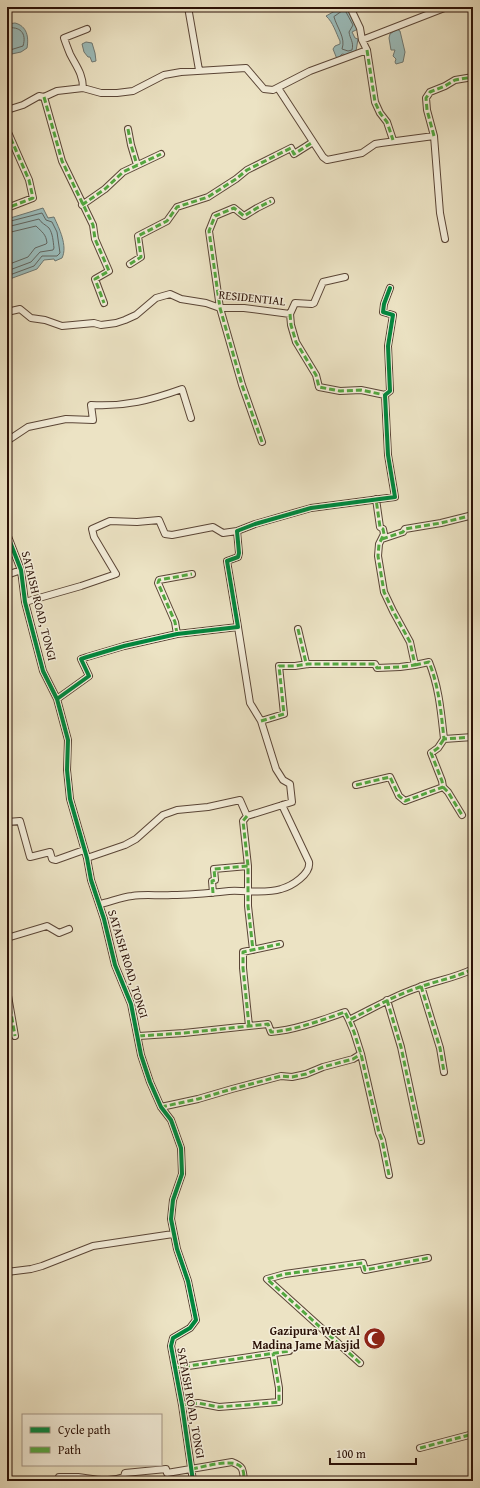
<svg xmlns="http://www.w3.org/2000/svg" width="480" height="1488" font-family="'Gentium Book Plus',serif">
	<rect width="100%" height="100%" fill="#ece3c4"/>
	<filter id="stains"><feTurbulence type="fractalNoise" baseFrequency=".005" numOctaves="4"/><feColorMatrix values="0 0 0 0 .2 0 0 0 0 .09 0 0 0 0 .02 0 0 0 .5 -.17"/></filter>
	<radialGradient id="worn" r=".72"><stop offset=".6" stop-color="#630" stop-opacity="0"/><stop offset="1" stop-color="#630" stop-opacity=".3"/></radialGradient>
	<path fill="#9bbdbc" stroke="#6e7873" d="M342 7H348L358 29 352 32 355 38 358 39 356 51 348 55 342 54 337 59 333 49 335 46 340 44V41C336 33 333 22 326 16Z
		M15 23C27 26 29 37 27 48L21 52 7 55V24Z
		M397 29 400 31 405 52 403 62 396 64 395 62 396 59 393 56 395 50H391L389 38 390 34Z
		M86 42 92 43 95 53 96 61 92 62 90 57H88L84 52 82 44Z
		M43 208 48 218 54 217C59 228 68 246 62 258L55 261 54 259 44 260 37 269 7 280V219Z"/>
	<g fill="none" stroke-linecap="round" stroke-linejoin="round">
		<path stroke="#626661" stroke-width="1" d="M344 10 346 12 353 25 349 32C350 39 354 42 352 50L348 51 342 49C346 38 337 28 334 17Z
			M7 28C20 26 27 33 23 46L7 51
			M7 222 42 213 46 220 52 222 57 232 60 253 57 256H42L34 266 7 276
			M7 227 39 219C41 223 46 225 49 228 53 234 53 241 54 248L53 250 40 252 31 262 7 271
			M7 233 36 226C42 232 46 234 47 243L46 244 35 248 28 257 7 265"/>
		<defs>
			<path id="minor" d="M188 7 199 70
				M350 7 360 28 362 40 367 50 375 102 380 113 387 122 393 140
				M362 40 447 7
				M83 88C83 74 76 66 70 54 68 49 66 44 64 38L87 29
				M278 88 323 157 327 160 362 153 375 144 381 143 434 136 440 213 445 239
				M44 97 62 161 93 225 95 239 109 271 95 279 104 303
				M7 110 23 105 39 96 44 97 57 91 83 88 101 93H117L133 91 164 75 181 72 246 68 264 89 273 90 310 71 367 50
				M128 129 131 145 137 165
				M7 130 29 180 33 198 7 208
				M434 136 427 110 426 98 430 92 445 86 455 80 473 77
				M82 205 105 189 123 172 161 154
				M130 264 141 257 138 236 167 221 177 207 208 197 236 179 247 170 291 148 294 154 313 142
				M7 312 20 309 31 318 45 320 62 326 94 323 101 325 116 323 125 320 136 315 156 298 170 294 181 299 206 303 220 308H244L290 314 295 303 312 304 314 303 323 282 345 277
				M290 314 291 325 296 342 316 375 319 387 340 391 361 390 385 395
				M7 441 28 427 66 419 93 420 91 405C125 407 151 400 182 389L191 418
				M262 442 242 385 220 308 209 231 215 216 234 208 244 216 257 208 271 201
				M7 534 21 570 25 602 43 671 57 699 68 740 67 770 70 799 87 858 91 880 104 919 115 965 131 1004 141 1055 150 1082 161 1107 171 1120 181 1148 182 1174 173 1200 171 1219 177 1249 188 1281 196 1320 190 1328 173 1338 171 1346 182 1405 193 1481
				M382 539 403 532 405 529 441 523 473 515
				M7 575 21 570
				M25 602 81 586 116 574 94 537 92 529 110 521 137 522 159 520 165 534 172 535 213 527 223 533 237 531
				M298 629 306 663 308 664
				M177 634 175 622 158 583 159 580 192 574
				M415 665 429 662C439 687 441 712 444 739L473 737
				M57 699 89 676 81 659 87 657 124 646 177 634 238 627 227 561 238 557 239 553 237 531 255 524 311 508 395 497 388 455 385 395 390 391 388 346 393 315 383 312 384 304 390 288
				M261 721 284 714 279 666H295L308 664H375L377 668 400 667 415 665 410 642 393 611 384 592 378 556 379 544 384 534 383 529 380 527 376 499
				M356 785 390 777 399 796 405 801 443 787 442 781 431 753 438 748 444 739
				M443 787 448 792 462 815
				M247 816 243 821 248 866V906L253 950
				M7 822 20 821 30 857 50 852 52 859 56 860 84 850
				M87 858 125 845 136 839 163 815 177 810 208 807 240 800 247 816 292 802 290 784 283 780 276 769 261 721 250 703 238 627
				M213 893 212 881 215 880 214 869 248 866
				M100 904C110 902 121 897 132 896 145 894 159 896 172 895 191 895 210 893 229 891 245 890 265 894 281 889 292 886 311 874 309 862L282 805
				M7 938 47 926 59 933 69 929
				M421 986 440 1048 444 1072
				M7 990 15 1036
				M387 1000 401 1047 421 1141
				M249 1026 243 968V952L280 944
				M139 1036 184 1033 268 1024 271 1032C296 1030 322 1020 345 1012L349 1020
				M161 1107 198 1099 232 1089 281 1076 292 1077 306 1074 323 1067 353 1059 361 1054
				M389 1175 382 1140 379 1133 361 1054 354 1032 349 1020C372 1009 393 996 417 988 435 981 455 978 473 969
				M7 1272 31 1269 42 1266 93 1246 173 1234
				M360 1363 267 1279 285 1274 363 1263 365 1270 428 1258
				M175 1368 289 1351
				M182 1405 198 1403 219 1407 279 1402V1388L273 1353
				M420 1448 473 1434
				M59 1477C65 1477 72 1477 78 1477 94 1479 108 1483 124 1477L125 1473 166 1469 167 1473 232 1462C243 1466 243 1469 244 1481"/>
		</defs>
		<use href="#minor" stroke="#5a4536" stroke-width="8"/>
		<use href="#minor" stroke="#f3edd9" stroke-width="6"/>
		<path stroke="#53a840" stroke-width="3" stroke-dasharray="6 3" stroke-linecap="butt" d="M367 50 375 102 380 113 387 122 393 140
			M44 97 62 161 93 225 95 239 109 271 95 279 104 303
			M128 129 131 145 137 165
			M7 130 29 180 33 198 7 208
			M434 136 427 110 426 98 430 92 445 86 455 80 473 77
			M82 205 105 189 123 172 161 154
			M130 264 141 257 138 236 167 221 177 207 208 197 236 179 247 170 291 148 294 154 313 142
			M290 314 291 325 296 342 316 375 319 387 340 391 361 390 385 395
			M262 442 242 385 220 308 209 231 215 216 234 208 244 216 257 208 271 201
			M382 539 403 532 405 529 441 523 473 515
			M298 629 306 663 308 664
			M177 634 175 622 158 583 159 580 192 574
			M415 665 429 662C439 687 441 712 444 739L473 737
			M261 721 284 714 279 666H295L308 664H375L377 668 400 667 415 665 410 642 393 611 384 592 378 556 379 544 384 534 383 529 380 527 376 499
			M356 785 390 777 399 796 405 801 443 787 442 781 431 753 438 748 444 739
			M443 787 448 792 462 815
			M247 816 243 821 248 866V906L253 950
			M213 893 212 881 215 880 214 869 248 866
			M421 986 440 1048 444 1072
			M7 990 15 1036
			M387 1000 401 1047 421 1141
			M249 1026 243 968V952L280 944
			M139 1036 184 1033 268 1024 271 1032C296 1030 322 1020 345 1012L349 1020
			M161 1107 198 1099 232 1089 281 1076 292 1077 306 1074 323 1067 353 1059 361 1054
			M389 1175 382 1140 379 1133 361 1054 354 1032 349 1020C372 1009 393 996 417 988 435 981 455 978 473 969
			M360 1363 267 1279 285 1274 363 1263 365 1270 428 1258
			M175 1368 289 1351
			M182 1405 198 1403 219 1407 279 1402V1388L273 1353
			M420 1448 473 1434
			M192 1469C203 1467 235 1457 242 1468 244 1471 244 1477 244 1481"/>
		<defs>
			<path id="cycleway" d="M7 534 21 570 25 602 43 671 57 699 68 740 67 770 70 799 87 858 91 880 104 919 115 965 131 1004 141 1055 150 1082 161 1107 171 1120 181 1148 182 1174 173 1200 171 1219 177 1249 188 1281 196 1320 190 1328 173 1338 171 1346 182 1405 193 1481
				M57 699 89 676 81 659 87 657 124 646 177 634 238 627 227 561 238 557 239 553 237 531 255 524 311 508 395 497 388 455 385 395 390 391 388 346 393 315 383 312 384 304 390 288"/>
		</defs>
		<use href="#cycleway" stroke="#f3edd9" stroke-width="6"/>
		<use href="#cycleway" stroke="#00873e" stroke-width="4"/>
	</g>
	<defs>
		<symbol id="mosque-disc" viewBox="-11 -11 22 22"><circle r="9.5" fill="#8f2418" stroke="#f3edd9"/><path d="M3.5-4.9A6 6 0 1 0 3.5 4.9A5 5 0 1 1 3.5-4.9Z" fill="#fff"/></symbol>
	</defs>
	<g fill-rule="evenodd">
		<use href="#mosque-disc" x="362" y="1326" width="25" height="25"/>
	</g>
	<g text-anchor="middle" stroke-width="3" stroke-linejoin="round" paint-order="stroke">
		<g font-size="12" fill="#2a1006" stroke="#f3edd9">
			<text transform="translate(252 298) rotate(6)" y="4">RESIDENTIAL</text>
			<text transform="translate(39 606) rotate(76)" y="4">SATAISH ROAD, TONGI</text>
			<text transform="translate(128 964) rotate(73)" y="4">SATAISH ROAD, TONGI</text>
			<text transform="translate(191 1403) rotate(80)" y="4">SATAISH ROAD, TONGI</text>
		</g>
		<g font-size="12" font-weight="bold" fill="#2a1006" stroke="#f3edd9" text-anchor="end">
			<text x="360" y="1335">Gazipura West Al<tspan x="360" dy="14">Madina Jame Masjid</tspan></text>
		</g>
	</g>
	<rect width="480" height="1488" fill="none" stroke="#ece3c4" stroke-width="24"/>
	<rect x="8" y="8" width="464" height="1472" fill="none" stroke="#2a1006" stroke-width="2"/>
	<rect x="12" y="12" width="456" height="1464" fill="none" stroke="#2a1006"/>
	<rect x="22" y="1414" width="140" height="52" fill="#f3edd9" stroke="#a39585"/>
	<rect x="30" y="1427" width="20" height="6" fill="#00873e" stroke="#a39585"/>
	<text x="58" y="1434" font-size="12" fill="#2a1006">Cycle path</text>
	<rect x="30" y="1447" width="20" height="6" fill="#53a840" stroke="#a39585"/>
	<text x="58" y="1454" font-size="12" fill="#2a1006">Path</text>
	<path d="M330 1458v6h86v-6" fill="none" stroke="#2a1006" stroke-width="2"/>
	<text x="336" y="1458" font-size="12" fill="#2a1006" stroke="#f3edd9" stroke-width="3" paint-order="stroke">100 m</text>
	<rect width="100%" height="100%" filter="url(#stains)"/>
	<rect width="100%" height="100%" fill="url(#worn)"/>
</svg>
